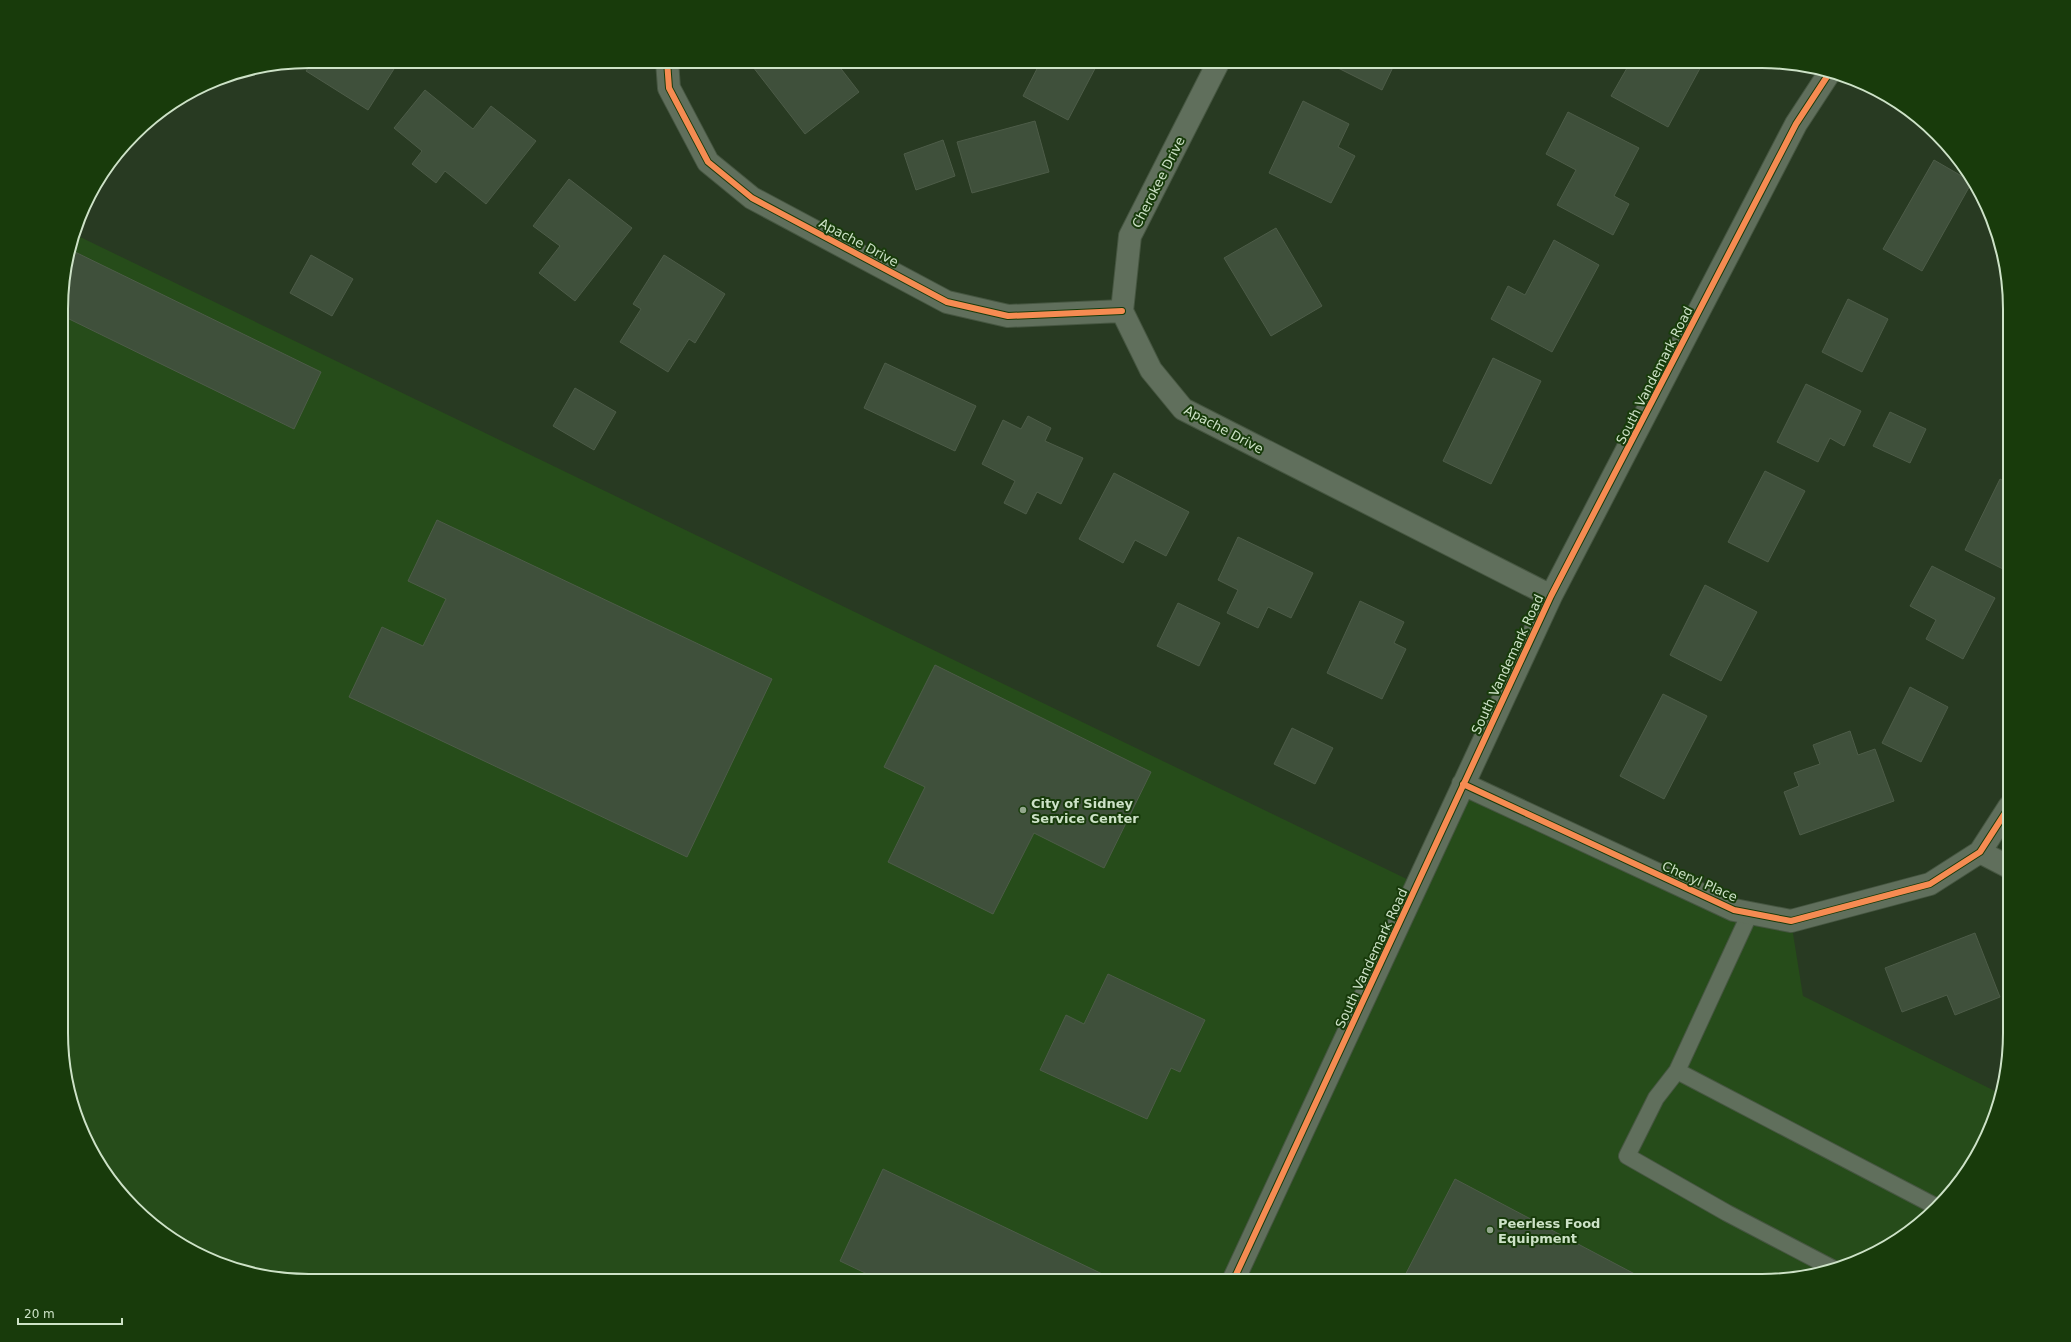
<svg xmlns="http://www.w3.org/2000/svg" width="2071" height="1342" font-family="'DejaVu Sans',sans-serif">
	<rect width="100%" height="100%" fill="#283a22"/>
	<path fill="#264c1a" d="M76 235 1417 884 1463 784 1734 910 1791 921 1803 996 2001 1094 1997 1112 1968 1171 1926 1219 1886 1248 1826 1272 1778 1280 309 1281 230 1268 171 1239 134 1208 94 1157 63 1065V277Z"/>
	<path fill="#3f503b" stroke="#4d5c48" d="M313 61H399L368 110 306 71Z
		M761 61H835L859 92 805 134 753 67Z
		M1041 61H1099L1068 120 1023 96Z
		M1329 61H1396L1382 90 1328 63Z
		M1631 61H1704L1668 127 1611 96Z
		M425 90 473 129 491 106 536 141 486 204 445 171 436 183 412 164 422 151 394 128Z
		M1303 101 1349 124 1338 147 1355 156 1331 203 1269 173Z
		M1568 112 1639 148 1614 196 1629 204 1613 235 1557 205 1576 170 1546 154Z
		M1035 121 1049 172 972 193 957 142Z
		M943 140 955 176 916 190 904 154Z
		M1934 160 1972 182 1922 271 1883 249Z
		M569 179 632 228 575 301 539 273 560 246 533 226Z
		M1276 228 1322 306 1271 336 1224 258Z
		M1554 240 1599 265 1552 352 1491 319 1508 286 1525 295Z
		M71 250 321 372 294 429 63 316V277Z
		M311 255 353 279 332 316 290 293Z
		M664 255 725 294 695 343 689 339 668 372 620 342 641 309 633 304Z
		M1848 299 1888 319 1862 372 1822 352Z
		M1493 358 1541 381 1491 484 1443 461Z
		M885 363 976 406 955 451 864 408Z
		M1806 384 1861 411 1844 446 1830 438 1818 462 1777 442Z
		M575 388 616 412 594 450 553 426Z
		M1890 412 1926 429 1910 463 1873 446Z
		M1028 416 1051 428 1045 441 1083 458 1061 504 1037 492 1026 514 1004 503 1015 481 982 464 1003 420 1021 429Z
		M1765 471 1805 491 1768 562 1728 542Z
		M1114 473 1189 512 1166 556 1135 540 1123 563 1079 539Z
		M2000 479 2009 484V572L1965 550Z
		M437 520 772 679 687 857 349 697 382 627 423 646 446 599 408 581Z
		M1238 537 1313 573 1291 618 1268 607 1258 628 1227 613 1238 590 1218 580Z
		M1932 566 1995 598 1963 659 1926 639 1936 620 1910 606Z
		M1705 585 1757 612 1721 681 1670 655Z
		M1360 601 1404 622 1394 643 1406 649 1382 699 1327 673Z
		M1178 603 1220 623 1199 666 1157 646Z
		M935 665 1151 772 1104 868 1034 833 993 914 888 862 925 787 884 767Z
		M1910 687 1948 707 1921 762 1882 743Z
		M1663 694 1707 716 1664 799 1620 776Z
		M1292 728 1333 748 1315 784 1274 764Z
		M1850 731 1858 755 1875 749 1894 801 1800 835 1784 792 1799 786 1794 773 1820 764 1813 745Z
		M1975 933 2000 997 1955 1015 1947 995 1902 1012 1885 968Z
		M1108 974 1205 1020 1180 1072 1171 1068 1147 1119 1040 1070 1066 1015 1084 1024Z
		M883 1169 1117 1281H882L840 1261Z
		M1455 1179 1648 1281H1402Z"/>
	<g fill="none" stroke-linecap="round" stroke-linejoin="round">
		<defs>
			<path id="service" d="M1750 913 1677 1071 1656 1098 1627 1156 1727 1213 1834 1269
				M1677 1071 1937 1207"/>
			<path id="minor" d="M667 61 669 88 708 162 752 198 947 302 1008 316 1122 311
				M1122 311 1151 370 1183 409 1551 596
				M1122 311 1130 236 1219 61
				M1463 784 1734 910 1791 921 1930 884 1980 852 2009 807
				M1980 852 2009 867
				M1233 1281 1551 596 1796 124 1830 72"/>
		</defs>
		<use href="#service" stroke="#465641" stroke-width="18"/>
		<use href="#minor" stroke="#465641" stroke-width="24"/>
		<use href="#service" stroke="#606f5c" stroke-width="16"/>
		<use href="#minor" stroke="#606f5c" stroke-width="22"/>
		<defs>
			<path id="cycleway" d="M667 61 669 88 708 162 752 198 947 302 1008 316 1122 311
				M1463 784 1734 910 1791 921 1930 884 1980 852 2009 807
				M1233 1281 1551 596 1796 124 1830 72"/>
		</defs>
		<use href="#cycleway" stroke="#183b0b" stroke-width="8"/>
		<use href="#cycleway" stroke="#f68b52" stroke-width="6"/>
	</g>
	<g fill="#93a78d" stroke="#183b0b" stroke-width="1.5">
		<circle cx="1023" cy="810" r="4"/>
		<circle cx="1490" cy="1230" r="4"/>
	</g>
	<g text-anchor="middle" stroke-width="4" stroke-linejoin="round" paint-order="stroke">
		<g font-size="13" fill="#cde2c7" stroke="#183b0b">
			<text transform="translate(1158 182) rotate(-63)" y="5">Cherokee Drive</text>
			<text transform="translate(859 242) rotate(28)" y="5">Apache Drive</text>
			<text transform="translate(1654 375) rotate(-63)" y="5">South Vandemark Road</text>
			<text transform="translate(1224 429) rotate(28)" y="5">Apache Drive</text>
			<text transform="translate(1507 664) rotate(-65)" y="5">South Vandemark Road</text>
			<text transform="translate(1700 881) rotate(24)" y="5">Cheryl Place</text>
			<text transform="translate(1371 958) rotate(-65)" y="5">South Vandemark Road</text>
		</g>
		<g font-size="13" font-weight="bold" fill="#cde2c7" stroke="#183b0b" text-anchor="start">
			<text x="1031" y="808">City of Sidney<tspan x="1031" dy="15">Service Center</tspan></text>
			<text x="1498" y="1228">Peerless Food<tspan x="1498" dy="15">Equipment</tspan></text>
		</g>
	</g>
	<path d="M0 0H2071V1342H0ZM309 68H1762A241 241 0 0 1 2003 309V1033A241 241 0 0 1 1762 1274H309A241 241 0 0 1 68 1033V309A241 241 0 0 1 309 68Z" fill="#183b0b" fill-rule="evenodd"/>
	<path fill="none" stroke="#cde2c7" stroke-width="2" d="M309 68H1762A241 241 0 0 1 2003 309V1033A241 241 0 0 1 1762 1274H309A241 241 0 0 1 68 1033V309A241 241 0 0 1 309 68Z"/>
	<path d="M18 1318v6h104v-6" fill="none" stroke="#cde2c7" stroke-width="2"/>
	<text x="24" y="1318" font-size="12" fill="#cde2c7" stroke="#183b0b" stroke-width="3" paint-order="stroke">20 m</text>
</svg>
